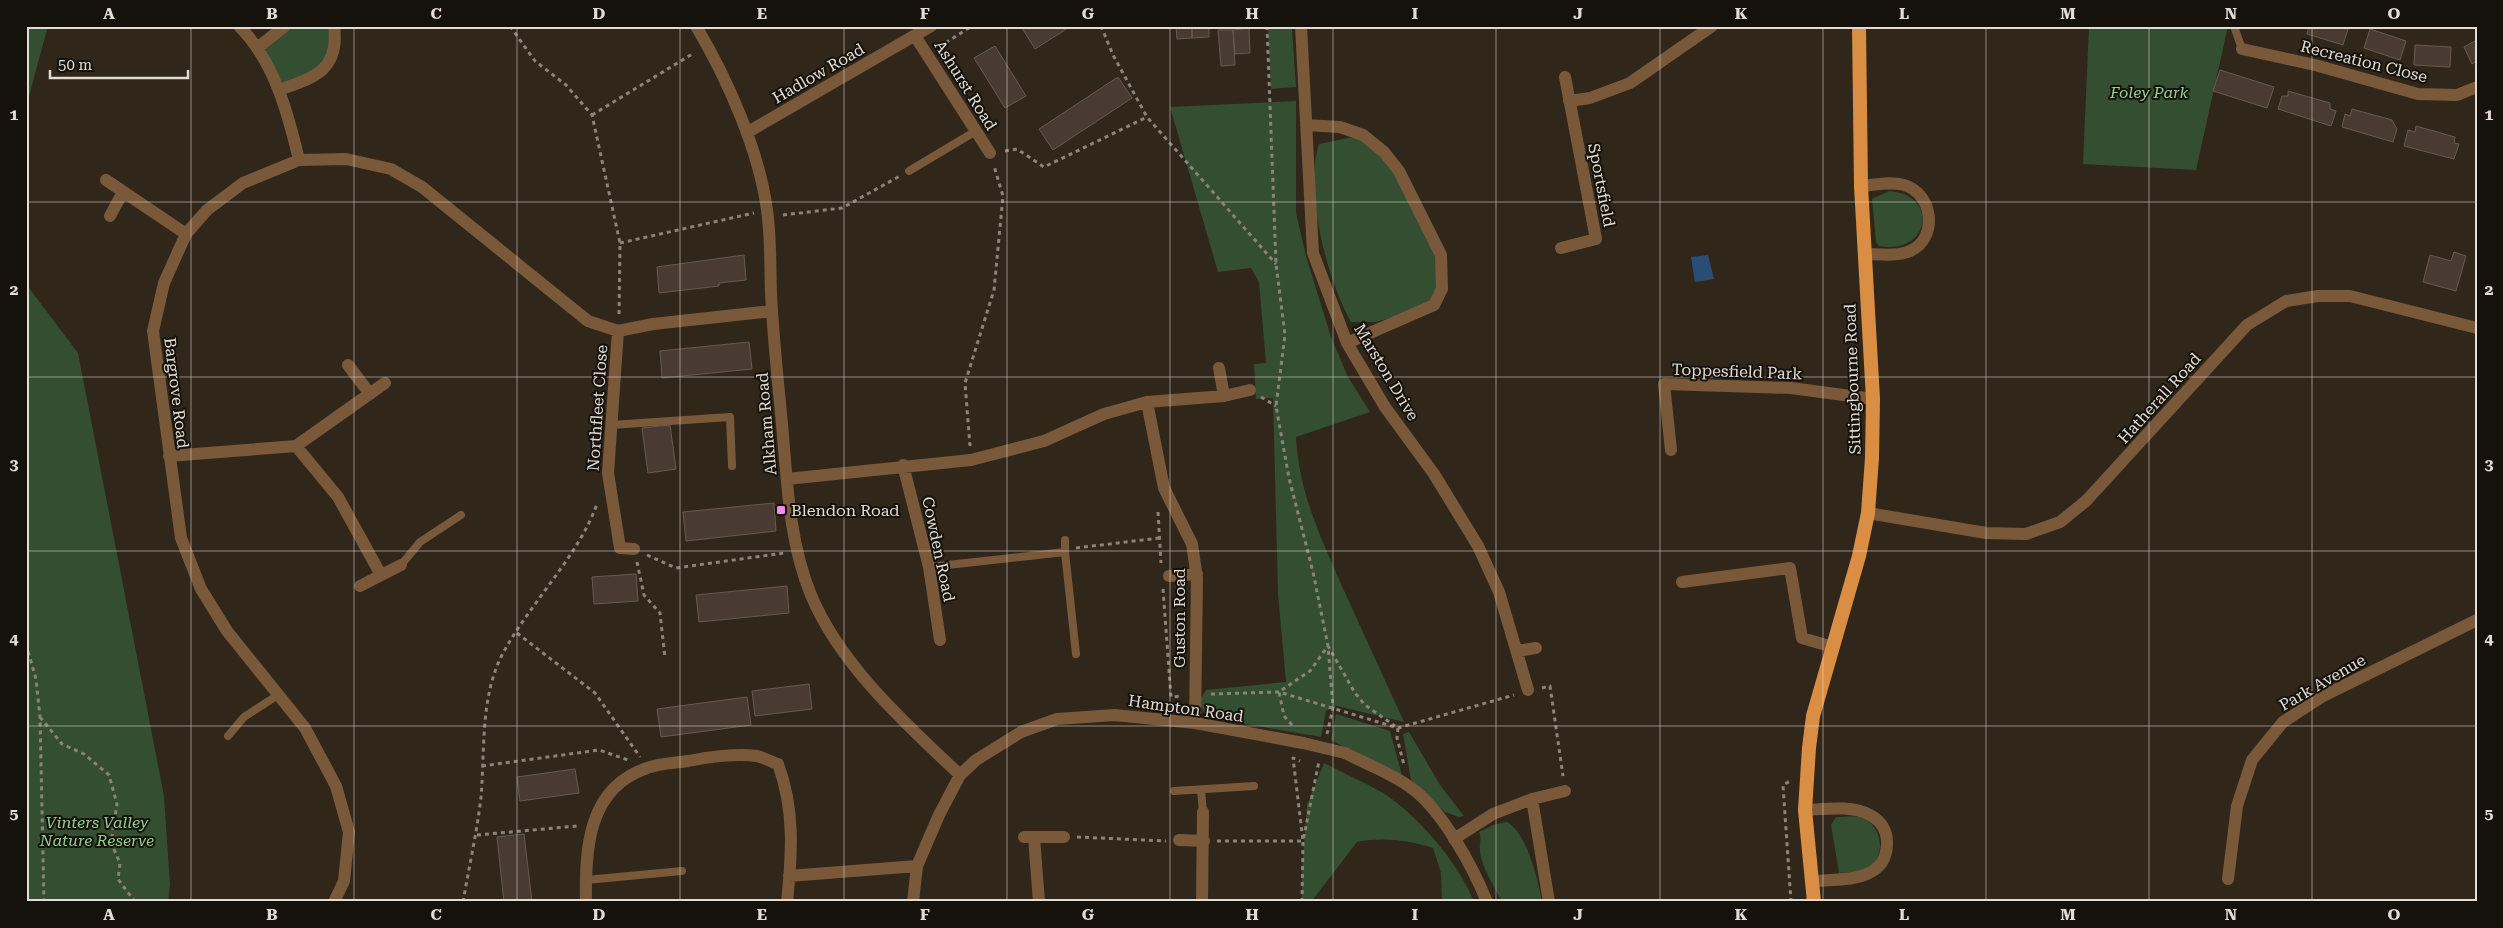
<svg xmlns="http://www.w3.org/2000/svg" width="2503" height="928" font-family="'Roboto Serif',serif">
	<rect width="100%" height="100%" fill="#30271a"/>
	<path fill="#334e31" d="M26 26H48L26 107Z
		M285 26H334L330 63 279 90 257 48Z
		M1268 26H1290L1292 29 1296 87 1271 89Z
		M2089 26H2228L2196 170 2083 164Z
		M1296 101V213L1306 256 1331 337 1348 377 1370 412 1296 437C1299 492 1319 533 1341 584 1362 630 1383 676 1404 722L1337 706 1326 711 1321 737 1217 719 1204 713 1199 701 1206 690 1286 682 1278 594 1273 398 1256 399 1254 364 1266 363 1259 282 1251 268 1218 272 1170 107Z
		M1363 135 1384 152 1441 255 1434 305 1376 322H1351C1327 280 1304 190 1319 144Z
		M1889 191C1941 195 1929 256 1879 246L1876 242 1872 199Z
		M26 284 78 353 164 796 170 885 168 902H26Z
		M1336 714 1390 731 1403 779 1331 740Z
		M1409 732 1440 785 1464 816 1459 817 1445 812 1411 780 1403 734Z
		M1324 763C1343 773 1364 782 1383 793 1417 814 1460 865 1474 902H1442L1441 873 1433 848C1407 840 1384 837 1357 842L1311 902H1302V870L1307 805Z
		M1836 817C1843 817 1852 816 1859 817 1878 821 1886 847 1875 861 1866 872 1851 872 1839 873L1831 825Z
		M1507 822C1527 833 1538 880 1542 902H1502C1494 886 1482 869 1480 851 1479 843 1482 839 1479 832L1493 825Z"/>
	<path fill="#294e75" d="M1708 255 1714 279 1695 282 1691 257Z"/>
	<path fill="#493b32" stroke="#695a4f" d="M1025 26H1071L1035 49 1022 28Z
		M1176 26H1192V38L1177 39Z
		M1192 26H1209V37L1192 38Z
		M2309 26H2349L2343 45 2307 34Z
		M1249 28 1250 53 1235 54 1233 30Z
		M2370 29 2406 41 2400 60 2364 48Z
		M1218 30H1233L1235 65 1221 66Z
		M2477 40V61L2472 64 2464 47Z
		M2415 45 2451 47 2450 67 2414 65Z
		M995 46 1026 96 1005 108 974 58Z
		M2220 70 2274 87 2267 108 2213 91Z
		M1118 77 1132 98 1053 150 1039 129Z
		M2288 91 2330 103V109L2336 111 2331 126 2278 109 2282 96H2288Z
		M2352 109 2392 120 2397 129 2393 142 2342 127 2345 114 2350 116Z
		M2416 126 2455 137 2454 143 2459 144 2454 159 2404 146 2408 130 2415 132Z
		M2454 252 2466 256 2456 291 2423 282 2430 255 2451 261Z
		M744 255 746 280 719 283V286L659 293 657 267Z
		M749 342 752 369 662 378 660 351Z
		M670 425 676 469 648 473 642 428Z
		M774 503 776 531 686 541 683 512Z
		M636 574 638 601 594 604 592 577Z
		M787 586 789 613 699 622 696 595Z
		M809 684 812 709 755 716 752 691Z
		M747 697 751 725 661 737 657 709Z
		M575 769 579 793 520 801 517 777Z
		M524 834 532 902H504L497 837Z"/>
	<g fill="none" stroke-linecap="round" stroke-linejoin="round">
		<path stroke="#8b8379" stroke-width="3" stroke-dasharray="4 4" stroke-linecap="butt" d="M510 26 535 61 566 85 592 115 620 243 619 317
			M1101 26 1113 55 1147 117 1276 264
			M1267 26 1276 264 1285 335 1276 406 1289 478 1313 572 1328 646 1333 708 1327 734
			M939 47 972 26
			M592 115 694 53
			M1005 151 1017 149 1044 167 1147 117
			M783 215 842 208 900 176
			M620 243 754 213
			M1261 397 1276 406
			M970 446 965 383 994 290 1003 196 994 166
			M1158 512 1161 563
			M1076 548 1159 538
			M647 555 676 568 784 553
			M637 562 644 595 660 613 665 658
			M1163 589 1171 697 1182 696
			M517 633 595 693 640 757
			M26 644 36 679 40 717 44 902
			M1542 688 1550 686 1563 776
			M1211 694 1279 692 1398 728 1514 695
			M40 717 62 744 84 754 109 775 117 804 111 843 120 863 118 879 135 902
			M1292 725 1284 716 1279 692 1310 671 1328 646 1355 693 1365 705 1395 726
			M1398 728 1397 738 1404 765
			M482 766 599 750 628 760
			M477 835 577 826
			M1077 837 1166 841
			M1217 841H1303L1293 758 1300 761
			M463 902C469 867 477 832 481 797 485 751 480 698 502 655 529 604 578 557 597 504
			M1302 902 1303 841 1319 761
			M1791 902 1783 785 1792 780"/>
		<path stroke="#7a583a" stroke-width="8" d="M2234 26 2242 49
			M909 171 976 131
			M611 425 730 417 732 466
			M1065 540V552
			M401 565 420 542 461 515
			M929 567 1065 552 1076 654
			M228 736 244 717 278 695
			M1201 790 1203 812
			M1174 791 1254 786
			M586 880 682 871"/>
		<path stroke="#7a583a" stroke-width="12" d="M239 26C274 61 288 113 299 160
			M696 26C727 78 759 150 767 210 771 237 770 266 771 293 773 337 778 381 782 424 787 481 789 542 811 595 840 665 906 724 960 775
			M1301 26 1313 253 1347 343 1385 407 1434 474 1478 546 1499 592 1528 690
			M915 36 990 153
			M257 48 285 26
			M2242 49 2315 65 2418 94 2457 95 2477 87
			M279 90C314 78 340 70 334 26
			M1569 101 1590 98 1630 83 1712 26
			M1306 125 1340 127 1363 135 1384 152 1399 171 1441 255 1442 289 1434 305 1347 343
			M748 132 931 26
			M106 180 186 234
			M1861 186C1875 185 1890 181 1904 185 1933 193 1939 238 1910 251 1897 257 1878 254 1864 254
			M110 216 123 192
			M1561 248 1596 239 1565 77
			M348 365 370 394
			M1219 368 1224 396
			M1147 402 1164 488 1192 544 1197 578 1195 723
			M296 446 338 497 381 575
			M1671 450 1664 384 1791 388 1873 399
			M169 456 296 446 385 383
			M903 465 929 567 940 640
			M787 479 971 460 1044 441 1104 414 1147 402 1224 396 1250 390
			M1868 513 1986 533 2026 534 2060 522 2086 501 2247 325 2286 301 2318 296H2350L2477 328
			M634 549 620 548 608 473 618 331 653 324 772 311
			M1169 576 1197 574
			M1682 582 1790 568 1802 638 1833 647
			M360 586 401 565
			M1517 651 1536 648
			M1345 753C1366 764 1391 773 1410 787 1441 808 1473 867 1487 902
			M1532 799 1549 902
			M1805 810C1825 809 1852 805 1870 815 1881 821 1887 831 1887 843 1887 883 1841 879 1812 881
			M1024 837H1064
			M1034 837 1039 902
			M1454 839 1493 814 1532 799 1565 791
			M1179 840 1204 841
			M789 876 917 866
			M2228 879 2237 806 2252 760 2283 722 2323 696 2477 620
			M334 902 344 881 349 832 336 786 305 728 227 631 201 589 181 538 153 331 164 283 186 234 207 210 243 183 299 160 346 159 391 169 422 187 588 321 618 331
			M586 902C585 848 588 788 647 768 660 763 675 763 688 761 707 757 738 753 757 756 763 757 771 762 778 764 795 810 792 854 787 902
			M913 902 917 866 939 815 960 775 976 760 1021 732 1057 719 1114 715 1195 723 1303 743
			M1202 902 1203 812"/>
		<path stroke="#da8e44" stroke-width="14" d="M1814 902 1805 810 1809 748 1813 716 1859 556 1868 513 1872 458 1873 399 1861 186 1859 26"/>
		<path stroke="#7a583a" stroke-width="12" d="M1303 743 1345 753"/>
	</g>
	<path fill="none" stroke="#e2dcd4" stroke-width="1" stroke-opacity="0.55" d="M191 26V902M354 26V902M517 26V902M680 26V902M844 26V902M1007 26V902M1170 26V902M1333 26V902M1496 26V902M1660 26V902M1823 26V902M1986 26V902M2149 26V902M2312 26V902M26 202H2477M26 377H2477M26 551H2477M26 726H2477"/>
	<rect fill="#f18af4" stroke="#15110b" stroke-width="2" x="776" y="505" width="10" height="10" rx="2.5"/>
	<g text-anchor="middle" stroke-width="4" stroke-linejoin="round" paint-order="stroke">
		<g font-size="16" fill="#e2dcd4" stroke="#15110b">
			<text transform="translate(2364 61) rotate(14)" y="6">Recreation Close</text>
			<text transform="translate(818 73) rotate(-30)" y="6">Hadlow Road</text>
			<text transform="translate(966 85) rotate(58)" y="6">Ashurst Road</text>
			<text transform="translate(1602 185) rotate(79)" y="6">Sportsfield</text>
			<text transform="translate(1737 371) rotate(2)" y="6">Toppesfield Park</text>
			<text transform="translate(1387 372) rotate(59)" y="6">Marston Drive</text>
			<text transform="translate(1852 379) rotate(-92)" y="6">Sittingbourne Road</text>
			<text transform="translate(177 393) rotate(83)" y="6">Bargrove Road</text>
			<text transform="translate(2159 398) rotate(-48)" y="6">Hatherall Road</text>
			<text transform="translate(597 408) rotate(-86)" y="6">Northfleet Close</text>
			<text transform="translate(766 424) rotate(-95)" y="6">Alkham Road</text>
			<text transform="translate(939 549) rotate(78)" y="6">Cowden Road</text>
			<text transform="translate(1179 618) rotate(-90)" y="6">Guston Road</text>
			<text transform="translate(2322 682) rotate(-30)" y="6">Park Avenue</text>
			<text transform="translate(1186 708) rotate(8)" y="6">Hampton Road</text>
		</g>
		<g font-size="16" font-style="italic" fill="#94d191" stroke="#15110b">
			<text x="2149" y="98">Foley Park</text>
			<text x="97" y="828">Vinters Valley<tspan x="97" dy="18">Nature Reserve</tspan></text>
		</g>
		<g font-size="16" fill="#e2dcd4" stroke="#15110b" text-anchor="start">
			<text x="791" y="516">Blendon Road</text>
		</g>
	</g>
	<rect width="2503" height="928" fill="none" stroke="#15110b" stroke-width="55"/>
	<path d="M50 70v8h138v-8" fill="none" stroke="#e2dcd4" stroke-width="2.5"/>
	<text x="58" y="70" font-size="15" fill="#e2dcd4" stroke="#15110b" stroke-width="4" paint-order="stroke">50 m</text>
	<rect x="28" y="28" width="2448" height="872" fill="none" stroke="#e2dcd4" stroke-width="2"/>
	<g font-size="16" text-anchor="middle" font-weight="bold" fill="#e2dcd4">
		<text x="109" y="19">A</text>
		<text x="272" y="19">B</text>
		<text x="436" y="19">C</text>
		<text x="599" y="19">D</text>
		<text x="762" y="19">E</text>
		<text x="925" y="19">F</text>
		<text x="1088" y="19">G</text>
		<text x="1252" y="19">H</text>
		<text x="1415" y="19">I</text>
		<text x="1578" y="19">J</text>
		<text x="1741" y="19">K</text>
		<text x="1904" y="19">L</text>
		<text x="2068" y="19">M</text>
		<text x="2231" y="19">N</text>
		<text x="2394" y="19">O</text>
		<text x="14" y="120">1</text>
		<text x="2489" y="120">1</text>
		<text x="14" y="295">2</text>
		<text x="2489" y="295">2</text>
		<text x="14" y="470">3</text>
		<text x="2489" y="470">3</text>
		<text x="14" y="644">4</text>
		<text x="2489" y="644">4</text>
		<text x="14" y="819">5</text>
		<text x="2489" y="819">5</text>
		<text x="109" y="920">A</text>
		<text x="272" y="920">B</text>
		<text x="436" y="920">C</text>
		<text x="599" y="920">D</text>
		<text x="762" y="920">E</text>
		<text x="925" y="920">F</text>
		<text x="1088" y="920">G</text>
		<text x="1252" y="920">H</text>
		<text x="1415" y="920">I</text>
		<text x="1578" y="920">J</text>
		<text x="1741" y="920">K</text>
		<text x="1904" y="920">L</text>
		<text x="2068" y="920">M</text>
		<text x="2231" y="920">N</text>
		<text x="2394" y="920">O</text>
	</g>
</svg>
